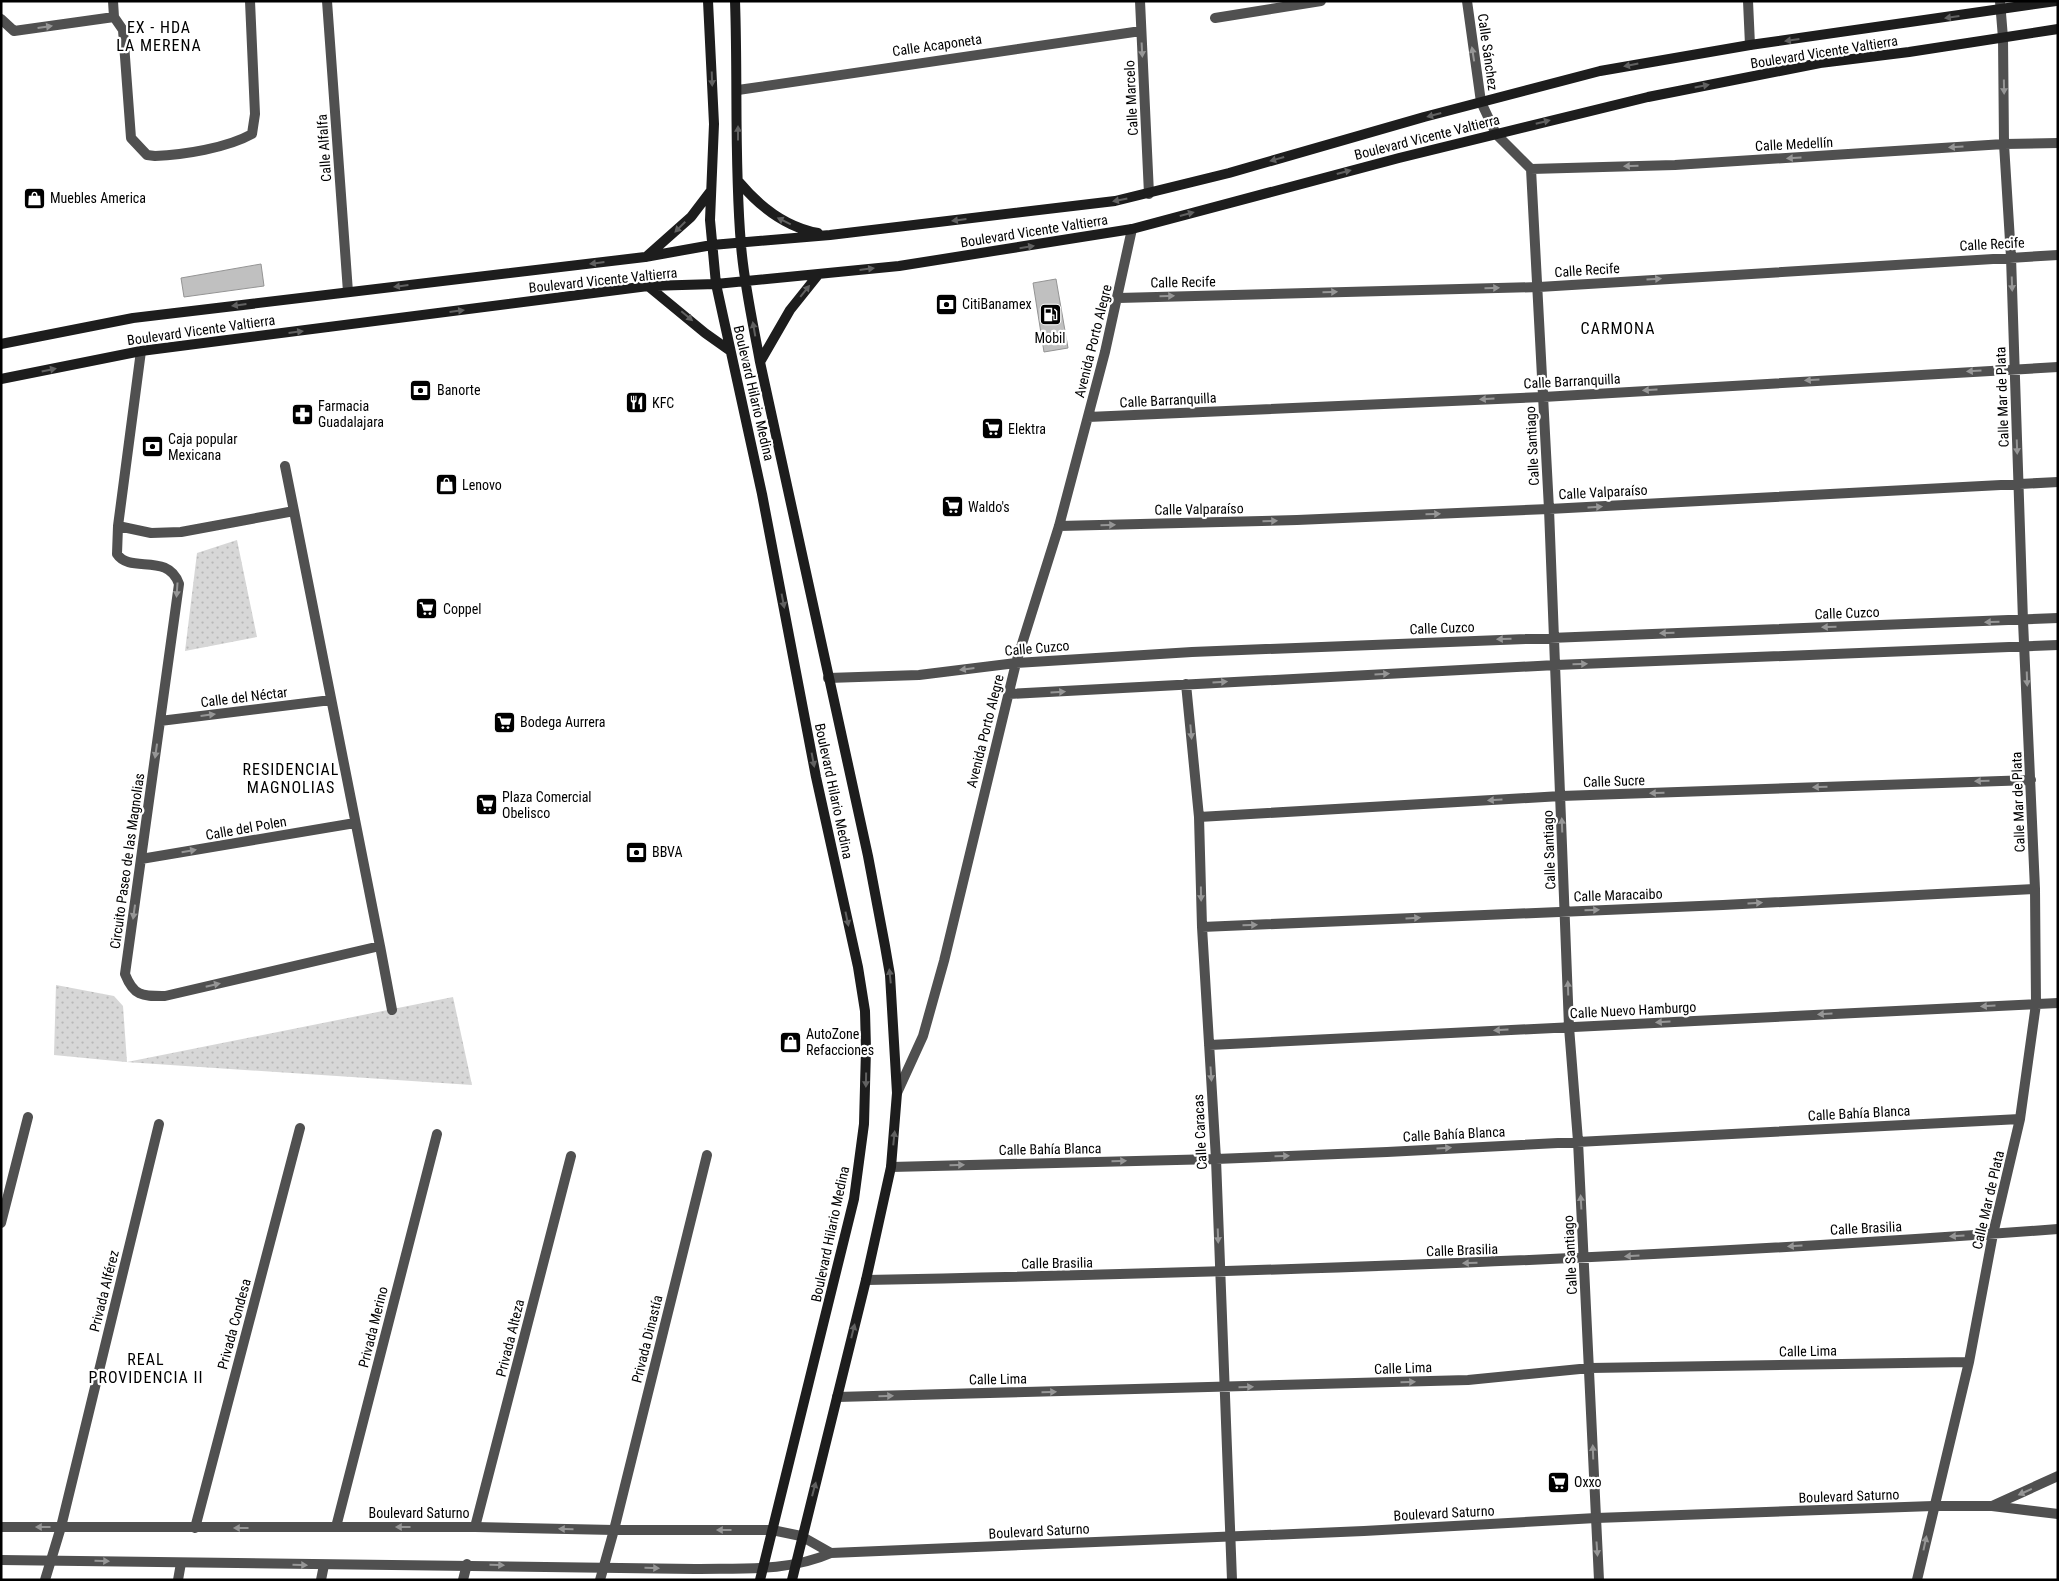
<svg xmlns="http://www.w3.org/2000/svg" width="2059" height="1581" font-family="'Roboto Condensed',sans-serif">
	<defs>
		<pattern id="green-dots" width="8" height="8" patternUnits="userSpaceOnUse" patternTransform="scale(1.25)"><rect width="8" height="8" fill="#d7d7d7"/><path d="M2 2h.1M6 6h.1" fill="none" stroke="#b7b7b7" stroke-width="1.8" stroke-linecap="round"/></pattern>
	</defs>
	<rect width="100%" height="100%" fill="#fff"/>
	<path fill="url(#green-dots)" d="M237 540 257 637 185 651 197 553Z
		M56 985 114 996 123 1006 127 1062 453 997 472 1085 126 1062 54 1055Z"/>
	<path fill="#c0c0c0" stroke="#949494" d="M261 264 264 286 184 297 181 278Z
		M1056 279 1068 348 1044 352 1033 283Z"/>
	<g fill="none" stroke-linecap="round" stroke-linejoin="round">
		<path stroke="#505050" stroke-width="10" d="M113 1 114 17 123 30 131 138 147 155 155 156C183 155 227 148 252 134L255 114 250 1
			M327 1 348 292
			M1140 1 1149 194
			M1467 1 1481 102 1496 134 1531 169 1549 509 1569 1027 1578 1141 1599 1580
			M1748 1 1750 45
			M1215 18 1321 1
			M1 19 14 31 114 17
			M738 90 1141 31
			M1531 169 1675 165 2004 144 2058 143
			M1118 298 1539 287 2058 255
			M1088 417 1543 397 2058 367
			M285 466 294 511
			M118 526 151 533 181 532 294 511 380 946 165 996C143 996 134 997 125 974L179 584C168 552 130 574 117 554L118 526 141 351
			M1059 526 1297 520 1549 509 2058 482
			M828 678 919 675 1016 663 1192 652 2058 618
			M1186 684 1199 817 1202 927 1216 1159 1232 1580
			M1009 694 1556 665 2058 645
			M160 721 331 700
			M1199 817 1561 796 2031 780
			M141 859 355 823
			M1202 927 1723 905 2035 889
			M380 946 392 1010
			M1209 1045 2058 1003
			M897 1093 923 1036 944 961 1016 663 1059 526 1105 352 1132 229
			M891 1167 1216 1159 1387 1152 2020 1119
			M1 1223 28 1117
			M866 1280C1264 1272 1661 1259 2058 1229
			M837 1397 1468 1380 1590 1368 1969 1362
			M336 1527 437 1134
			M475 1527 571 1156
			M195 1528 300 1128
			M45 1580 61 1527 159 1124
			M178 1580 181 1563
			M321 1580 324 1565
			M463 1580 467 1564
			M600 1580 614 1530 707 1155
			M1917 1580 1969 1362 1993 1234 2020 1119 2036 1004 2035 889 2023 621 2011 257 2004 144 2003 38 2000 1"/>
		<path stroke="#505050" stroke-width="10" d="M1992 1506 2058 1476
			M1 1527H475L614 1530H772L801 1536 831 1553
			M1 1560 695 1569C741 1568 788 1572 831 1553L1364 1531 1596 1518 1933 1506H1992L2058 1514"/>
		<path stroke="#1d1d1d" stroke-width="10" d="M708 1 714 124 710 220 716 284 762 494 816 777 858 967 865 1011 866 1049 864 1124 854 1199 760 1580
			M735 1C738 82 734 164 741 245 744 284 753 323 760 362L868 856 885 946 890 975 897 1093 891 1167 866 1280 792 1580
			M739 182C760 207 785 227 818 233
			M646 257 691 217 710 192
			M648 286 705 333 729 350
			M1 344 133 318 645 257 712 245 830 235 1115 201 1229 173 1424 117 1600 71 1750 45 2056 1
			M760 362 790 310 818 275
			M1 379 141 351 648 286 716 284 899 266 1132 229 1399 158 1648 97 1820 63 1909 52 2058 29"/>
	</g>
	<defs><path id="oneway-solid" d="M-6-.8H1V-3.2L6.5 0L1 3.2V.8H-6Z" transform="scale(1.25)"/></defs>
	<g fill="#616161">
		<use href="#oneway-solid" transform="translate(1952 17) rotate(172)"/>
		<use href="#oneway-solid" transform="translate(1792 40) rotate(172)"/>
		<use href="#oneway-solid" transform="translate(1631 65) rotate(169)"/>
		<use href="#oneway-solid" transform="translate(712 79) rotate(88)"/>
		<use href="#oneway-solid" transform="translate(1702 86) rotate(-11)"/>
		<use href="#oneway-solid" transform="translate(1434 115) rotate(165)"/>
		<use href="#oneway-solid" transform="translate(1543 122) rotate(-14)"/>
		<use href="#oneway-solid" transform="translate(738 133) rotate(-90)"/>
		<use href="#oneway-solid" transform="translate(1277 159) rotate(164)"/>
		<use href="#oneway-solid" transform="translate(1344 172) rotate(-15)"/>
		<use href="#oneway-solid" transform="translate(1120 200) rotate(169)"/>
		<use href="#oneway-solid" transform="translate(1187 214) rotate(-15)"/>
		<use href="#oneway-solid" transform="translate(959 220) rotate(173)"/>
		<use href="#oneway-solid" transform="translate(784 221) rotate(-154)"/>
		<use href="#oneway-solid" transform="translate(680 227) rotate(135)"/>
		<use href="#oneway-solid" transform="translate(1027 247) rotate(-9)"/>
		<use href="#oneway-solid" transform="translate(597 263) rotate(173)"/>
		<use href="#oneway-solid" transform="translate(867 269) rotate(-7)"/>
		<use href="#oneway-solid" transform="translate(401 286) rotate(173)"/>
		<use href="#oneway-solid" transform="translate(805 291) rotate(-51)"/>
		<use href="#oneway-solid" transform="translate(239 305) rotate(173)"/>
		<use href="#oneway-solid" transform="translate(457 311) rotate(-7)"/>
		<use href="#oneway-solid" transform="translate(687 316) rotate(40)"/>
		<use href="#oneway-solid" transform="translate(754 329) rotate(-100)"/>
		<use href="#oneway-solid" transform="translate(296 332) rotate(-7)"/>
		<use href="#oneway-solid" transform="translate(49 370) rotate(-12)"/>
		<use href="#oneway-solid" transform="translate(783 601) rotate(79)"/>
		<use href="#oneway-solid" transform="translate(813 760) rotate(79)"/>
		<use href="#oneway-solid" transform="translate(847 919) rotate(78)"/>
		<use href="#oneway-solid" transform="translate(890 976) rotate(-96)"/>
		<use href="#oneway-solid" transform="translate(866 1080) rotate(91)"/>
		<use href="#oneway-solid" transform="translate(894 1138) rotate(-84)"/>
		<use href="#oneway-solid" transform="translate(853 1331) rotate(-76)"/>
		<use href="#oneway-solid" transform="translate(814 1489) rotate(-75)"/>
	</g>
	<g fill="#969696">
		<use href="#oneway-solid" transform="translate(45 27) rotate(-8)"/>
		<use href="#oneway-solid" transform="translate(1142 50) rotate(87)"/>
		<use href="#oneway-solid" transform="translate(1473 54) rotate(-99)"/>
		<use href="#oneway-solid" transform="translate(2004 87) rotate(89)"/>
		<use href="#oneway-solid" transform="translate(1956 147) rotate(176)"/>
		<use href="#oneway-solid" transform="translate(1794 158) rotate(177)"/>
		<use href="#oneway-solid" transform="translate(1631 166) rotate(178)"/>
		<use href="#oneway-solid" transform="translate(1654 279) rotate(-4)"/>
		<use href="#oneway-solid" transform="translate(2012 284) rotate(88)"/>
		<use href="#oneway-solid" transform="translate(1492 288) rotate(-1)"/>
		<use href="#oneway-solid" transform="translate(1330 292) rotate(-1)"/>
		<use href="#oneway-solid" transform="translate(1167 296) rotate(-1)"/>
		<use href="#oneway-solid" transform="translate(1974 371) rotate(177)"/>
		<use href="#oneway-solid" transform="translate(1812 380) rotate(177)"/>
		<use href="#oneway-solid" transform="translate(1650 390) rotate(177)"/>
		<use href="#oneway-solid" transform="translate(1487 399) rotate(177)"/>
		<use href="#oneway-solid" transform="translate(2017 447) rotate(88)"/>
		<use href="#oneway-solid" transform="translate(1595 507) rotate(-3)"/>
		<use href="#oneway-solid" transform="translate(1433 514) rotate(-2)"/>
		<use href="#oneway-solid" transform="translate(1270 521) rotate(-1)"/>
		<use href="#oneway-solid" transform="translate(1108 525) rotate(-1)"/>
		<use href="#oneway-solid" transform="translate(177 590) rotate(94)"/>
		<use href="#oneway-solid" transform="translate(1992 622) rotate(178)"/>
		<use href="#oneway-solid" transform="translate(1829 627) rotate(178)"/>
		<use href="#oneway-solid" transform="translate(1667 633) rotate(178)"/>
		<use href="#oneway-solid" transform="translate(1504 639) rotate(178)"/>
		<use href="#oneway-solid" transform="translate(1580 664) rotate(-2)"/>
		<use href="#oneway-solid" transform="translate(967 669) rotate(173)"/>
		<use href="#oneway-solid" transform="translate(1382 674) rotate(-3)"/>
		<use href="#oneway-solid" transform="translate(2027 679) rotate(88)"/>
		<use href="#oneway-solid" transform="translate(1220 682) rotate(-3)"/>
		<use href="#oneway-solid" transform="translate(1058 692) rotate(-3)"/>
		<use href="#oneway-solid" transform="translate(208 715) rotate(-7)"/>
		<use href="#oneway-solid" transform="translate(1191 732) rotate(85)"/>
		<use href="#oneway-solid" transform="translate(156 751) rotate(98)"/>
		<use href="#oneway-solid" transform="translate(1982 781) rotate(178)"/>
		<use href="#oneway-solid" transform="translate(1820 787) rotate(178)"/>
		<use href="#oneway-solid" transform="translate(1657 793) rotate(178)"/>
		<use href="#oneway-solid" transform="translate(1495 800) rotate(177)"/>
		<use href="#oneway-solid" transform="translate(1562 825) rotate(-92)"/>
		<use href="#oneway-solid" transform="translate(189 851) rotate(-10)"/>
		<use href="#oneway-solid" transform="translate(1201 894) rotate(89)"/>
		<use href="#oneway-solid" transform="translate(1755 903) rotate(-3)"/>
		<use href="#oneway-solid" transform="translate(1592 910) rotate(-2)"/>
		<use href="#oneway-solid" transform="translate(134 912) rotate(98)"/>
		<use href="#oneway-solid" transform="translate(1413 918) rotate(-3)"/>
		<use href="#oneway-solid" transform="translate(1250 925) rotate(-2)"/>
		<use href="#oneway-solid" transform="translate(213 985) rotate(-13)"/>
		<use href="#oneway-solid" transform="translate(1568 988) rotate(-92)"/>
		<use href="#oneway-solid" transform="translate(1988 1006) rotate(177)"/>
		<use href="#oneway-solid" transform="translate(1825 1014) rotate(177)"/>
		<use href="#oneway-solid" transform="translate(1663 1022) rotate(177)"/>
		<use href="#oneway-solid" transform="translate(1501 1030) rotate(177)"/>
		<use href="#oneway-solid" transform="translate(1211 1074) rotate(86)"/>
		<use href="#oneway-solid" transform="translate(1444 1148) rotate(-3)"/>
		<use href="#oneway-solid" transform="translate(1282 1156) rotate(-2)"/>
		<use href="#oneway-solid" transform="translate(1119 1161) rotate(-1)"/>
		<use href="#oneway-solid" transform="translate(957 1165) rotate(-1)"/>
		<use href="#oneway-solid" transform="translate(1581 1202) rotate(-93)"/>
		<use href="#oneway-solid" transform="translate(1218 1236) rotate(88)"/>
		<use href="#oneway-solid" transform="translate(1957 1236) rotate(177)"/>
		<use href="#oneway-solid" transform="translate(1795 1246) rotate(177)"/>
		<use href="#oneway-solid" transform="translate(1632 1256) rotate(177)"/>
		<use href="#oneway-solid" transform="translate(1470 1263) rotate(178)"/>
		<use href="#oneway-solid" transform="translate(1408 1382) rotate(-2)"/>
		<use href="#oneway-solid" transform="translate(1246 1387) rotate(-2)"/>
		<use href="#oneway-solid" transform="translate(1049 1392) rotate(-1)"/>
		<use href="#oneway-solid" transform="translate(886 1396) rotate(-1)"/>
		<use href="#oneway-solid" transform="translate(1593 1452) rotate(-92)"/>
		<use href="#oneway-solid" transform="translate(2025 1492) rotate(156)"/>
		<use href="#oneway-solid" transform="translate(43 1527) rotate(-180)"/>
		<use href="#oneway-solid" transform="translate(403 1527) rotate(180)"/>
		<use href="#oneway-solid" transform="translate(241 1528) rotate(180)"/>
		<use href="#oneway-solid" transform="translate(566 1529) rotate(-179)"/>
		<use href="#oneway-solid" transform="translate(724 1530) rotate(-180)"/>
		<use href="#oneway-solid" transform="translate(1925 1543) rotate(-78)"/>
		<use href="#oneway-solid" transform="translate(1597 1549) rotate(86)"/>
		<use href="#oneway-solid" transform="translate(102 1561) rotate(2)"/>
		<use href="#oneway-solid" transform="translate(300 1565) rotate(1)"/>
		<use href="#oneway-solid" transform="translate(497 1565) rotate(1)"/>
		<use href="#oneway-solid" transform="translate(652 1568) rotate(1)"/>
	</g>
	<defs>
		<symbol id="shop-square" viewBox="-11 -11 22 22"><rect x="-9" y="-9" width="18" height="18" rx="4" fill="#000" stroke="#fff"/><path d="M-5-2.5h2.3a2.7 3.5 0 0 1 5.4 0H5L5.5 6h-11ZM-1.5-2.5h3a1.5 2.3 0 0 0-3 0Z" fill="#fff"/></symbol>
		<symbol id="bank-square" viewBox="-11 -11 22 22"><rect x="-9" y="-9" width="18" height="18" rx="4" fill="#000" stroke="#fff"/><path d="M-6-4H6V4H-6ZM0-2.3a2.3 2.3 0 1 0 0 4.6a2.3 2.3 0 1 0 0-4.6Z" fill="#fff"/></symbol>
		<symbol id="fuel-square" viewBox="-11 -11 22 22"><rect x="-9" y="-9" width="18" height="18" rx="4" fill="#000" stroke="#fff"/><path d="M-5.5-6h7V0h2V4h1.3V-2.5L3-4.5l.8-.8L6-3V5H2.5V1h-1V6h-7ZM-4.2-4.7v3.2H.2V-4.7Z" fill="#fff"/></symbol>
		<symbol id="restaurant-square" viewBox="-11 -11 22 22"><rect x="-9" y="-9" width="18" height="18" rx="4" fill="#000" stroke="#fff"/><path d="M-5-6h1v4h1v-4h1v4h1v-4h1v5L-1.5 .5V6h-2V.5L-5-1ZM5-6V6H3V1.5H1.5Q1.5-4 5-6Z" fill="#fff"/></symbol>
		<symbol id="pharmacy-square" viewBox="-11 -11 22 22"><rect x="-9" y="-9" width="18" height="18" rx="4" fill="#000" stroke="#fff"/><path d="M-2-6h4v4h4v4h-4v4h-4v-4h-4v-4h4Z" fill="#fff"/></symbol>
		<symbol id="supermarket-square" viewBox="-11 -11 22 22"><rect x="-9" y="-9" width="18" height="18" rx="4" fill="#000" stroke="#fff"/><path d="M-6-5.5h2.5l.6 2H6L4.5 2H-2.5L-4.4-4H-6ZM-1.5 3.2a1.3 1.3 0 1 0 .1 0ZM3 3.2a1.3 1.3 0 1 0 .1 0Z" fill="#fff"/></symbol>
	</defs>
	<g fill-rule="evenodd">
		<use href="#shop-square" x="22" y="186" width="25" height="25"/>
		<use href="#bank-square" x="934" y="292" width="25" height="25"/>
		<use href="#fuel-square" x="1038" y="302" width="25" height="25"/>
		<use href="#bank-square" x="408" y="378" width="25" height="25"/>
		<use href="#restaurant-square" x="624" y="390" width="25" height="25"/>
		<use href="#pharmacy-square" x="290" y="402" width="25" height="25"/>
		<use href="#supermarket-square" x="980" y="416" width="25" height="25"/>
		<use href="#bank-square" x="140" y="434" width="25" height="25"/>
		<use href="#shop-square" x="434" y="472" width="25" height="25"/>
		<use href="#supermarket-square" x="940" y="494" width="25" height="25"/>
		<use href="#supermarket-square" x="414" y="596" width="25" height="25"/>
		<use href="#supermarket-square" x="492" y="710" width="25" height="25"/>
		<use href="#supermarket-square" x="474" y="792" width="25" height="25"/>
		<use href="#bank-square" x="624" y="840" width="25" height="25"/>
		<use href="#shop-square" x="778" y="1030" width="25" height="25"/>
		<use href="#supermarket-square" x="1546" y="1470" width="25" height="25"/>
	</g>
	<g text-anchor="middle" stroke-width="4.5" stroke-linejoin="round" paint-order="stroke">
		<g font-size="14" fill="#000" stroke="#fff">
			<text transform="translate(937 45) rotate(-8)" y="5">Calle Acaponeta</text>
			<text transform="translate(1488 52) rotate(82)" y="5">Calle Sánchez</text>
			<text transform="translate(1824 52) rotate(-9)" y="5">Boulevard Vicente Valtierra</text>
			<text transform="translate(1131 98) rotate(-93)" y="5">Calle Marcelo</text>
			<text transform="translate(1427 137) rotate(-14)" y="5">Boulevard Vicente Valtierra</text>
			<text transform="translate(1794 144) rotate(-3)" y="5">Calle Medellín</text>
			<text transform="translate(324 148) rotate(-94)" y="5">Calle Alfalfa</text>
			<text transform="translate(1034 231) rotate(-9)" y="5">Boulevard Vicente Valtierra</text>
			<text transform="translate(1992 244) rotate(-3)" y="5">Calle Recife</text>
			<text transform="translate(1587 270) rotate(-4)" y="5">Calle Recife</text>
			<text transform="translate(603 280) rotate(-6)" y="5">Boulevard Vicente Valtierra</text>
			<text transform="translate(1183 282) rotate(-1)" y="5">Calle Recife</text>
			<text transform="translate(201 330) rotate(-8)" y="5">Boulevard Vicente Valtierra</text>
			<text transform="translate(1093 341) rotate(-76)" y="5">Avenida Porto Alegre</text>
			<text transform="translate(1572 381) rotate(-3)" y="5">Calle Barranquilla</text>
			<text transform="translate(754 393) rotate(77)" y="5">Boulevard Hilario Medina</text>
			<text transform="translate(2002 397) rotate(-92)" y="5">Calle Mar de Plata</text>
			<text transform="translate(1168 400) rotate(-3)" y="5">Calle Barranquilla</text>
			<text transform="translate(1532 446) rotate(-93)" y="5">Calle Santiago</text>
			<text transform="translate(1603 492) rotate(-3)" y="5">Calle Valparaíso</text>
			<text transform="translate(1199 509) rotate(-1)" y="5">Calle Valparaíso</text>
			<text transform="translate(1847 613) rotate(-2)" y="5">Calle Cuzco</text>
			<text transform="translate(1442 628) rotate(-2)" y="5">Calle Cuzco</text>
			<text transform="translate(1037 648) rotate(-5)" y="5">Calle Cuzco</text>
			<text transform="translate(244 697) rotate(-7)" y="5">Calle del Néctar</text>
			<text transform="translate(985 731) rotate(-76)" y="5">Avenida Porto Alegre</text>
			<text transform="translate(1614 781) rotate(-2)" y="5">Calle Sucre</text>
			<text transform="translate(834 791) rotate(78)" y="5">Boulevard Hilario Medina</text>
			<text transform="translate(2018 802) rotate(-92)" y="5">Calle Mar de Plata</text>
			<text transform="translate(246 828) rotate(-10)" y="5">Calle del Polen</text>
			<text transform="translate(1549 850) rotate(-92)" y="5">Calle Santiago</text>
			<text transform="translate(127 861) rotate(-82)" y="5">Circuito Paseo de las Magnolias</text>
			<text transform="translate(1618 895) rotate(-2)" y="5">Calle Maracaibo</text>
			<text transform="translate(1633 1010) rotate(-3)" y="5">Calle Nuevo Hamburgo</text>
			<text transform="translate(1859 1113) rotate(-3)" y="5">Calle Bahía Blanca</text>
			<text transform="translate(1200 1132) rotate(-93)" y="5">Calle Caracas</text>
			<text transform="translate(1454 1134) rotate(-3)" y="5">Calle Bahía Blanca</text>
			<text transform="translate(1050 1149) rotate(-1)" y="5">Calle Bahía Blanca</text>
			<text transform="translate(1988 1200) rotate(-77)" y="5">Calle Mar de Plata</text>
			<text transform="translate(1866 1228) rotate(-3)" y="5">Calle Brasilia</text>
			<text transform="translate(830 1234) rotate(-78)" y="5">Boulevard Hilario Medina</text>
			<text transform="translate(1462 1250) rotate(-2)" y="5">Calle Brasilia</text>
			<text transform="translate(1570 1255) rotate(-93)" y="5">Calle Santiago</text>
			<text transform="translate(1057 1263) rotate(-1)" y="5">Calle Brasilia</text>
			<text transform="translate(104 1291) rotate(-76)" y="5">Privada Alférez</text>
			<text transform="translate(234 1324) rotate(-75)" y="5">Privada Condesa</text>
			<text transform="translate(373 1327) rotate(-76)" y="5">Privada Merino</text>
			<text transform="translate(510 1338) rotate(-76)" y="5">Privada Alteza</text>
			<text transform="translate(647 1339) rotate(-76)" y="5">Privada Dinastía</text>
			<text transform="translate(1808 1351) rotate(-1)" y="5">Calle Lima</text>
			<text transform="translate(1403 1368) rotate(-2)" y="5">Calle Lima</text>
			<text transform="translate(998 1379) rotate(-1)" y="5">Calle Lima</text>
			<text transform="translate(1849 1496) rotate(-2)" y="5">Boulevard Saturno</text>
			<text x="419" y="1518">Boulevard Saturno</text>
			<text transform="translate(1444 1513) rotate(-3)" y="5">Boulevard Saturno</text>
			<text transform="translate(1039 1531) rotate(-3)" y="5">Boulevard Saturno</text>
		</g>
		<g font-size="14" fill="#000" stroke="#fff" text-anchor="start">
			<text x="50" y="203">Muebles America</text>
			<text x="962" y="309">CitiBanamex</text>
			<text x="1050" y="343" text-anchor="middle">Mobil</text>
			<text x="437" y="395">Banorte</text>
			<text x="652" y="408">KFC</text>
			<text x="318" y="411">Farmacia<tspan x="318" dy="16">Guadalajara</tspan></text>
			<text x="1008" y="434">Elektra</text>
			<text x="168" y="444">Caja popular<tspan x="168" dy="16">Mexicana</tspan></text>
			<text x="462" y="490">Lenovo</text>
			<text x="968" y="512">Waldo's</text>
			<text x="443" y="614">Coppel</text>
			<text x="520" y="727">Bodega Aurrera</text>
			<text x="502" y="802">Plaza Comercial<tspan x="502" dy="16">Obelisco</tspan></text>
			<text x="652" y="857">BBVA</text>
			<text x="806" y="1039">AutoZone<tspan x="806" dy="16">Refacciones</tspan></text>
			<text x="1574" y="1487">Oxxo</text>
		</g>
		<g font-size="16" letter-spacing="1" fill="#000" stroke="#fff">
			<text x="159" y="33">EX - HDA<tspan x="159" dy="18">LA MERENA</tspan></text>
			<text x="1618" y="334">CARMONA</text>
			<text x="291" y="775">RESIDENCIAL<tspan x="291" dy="18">MAGNOLIAS</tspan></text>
			<text x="146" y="1365">REAL<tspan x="146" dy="18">PROVIDENCIA II</tspan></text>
		</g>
	</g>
	<rect width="2059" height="1581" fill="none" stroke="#000000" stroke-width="5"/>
</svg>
